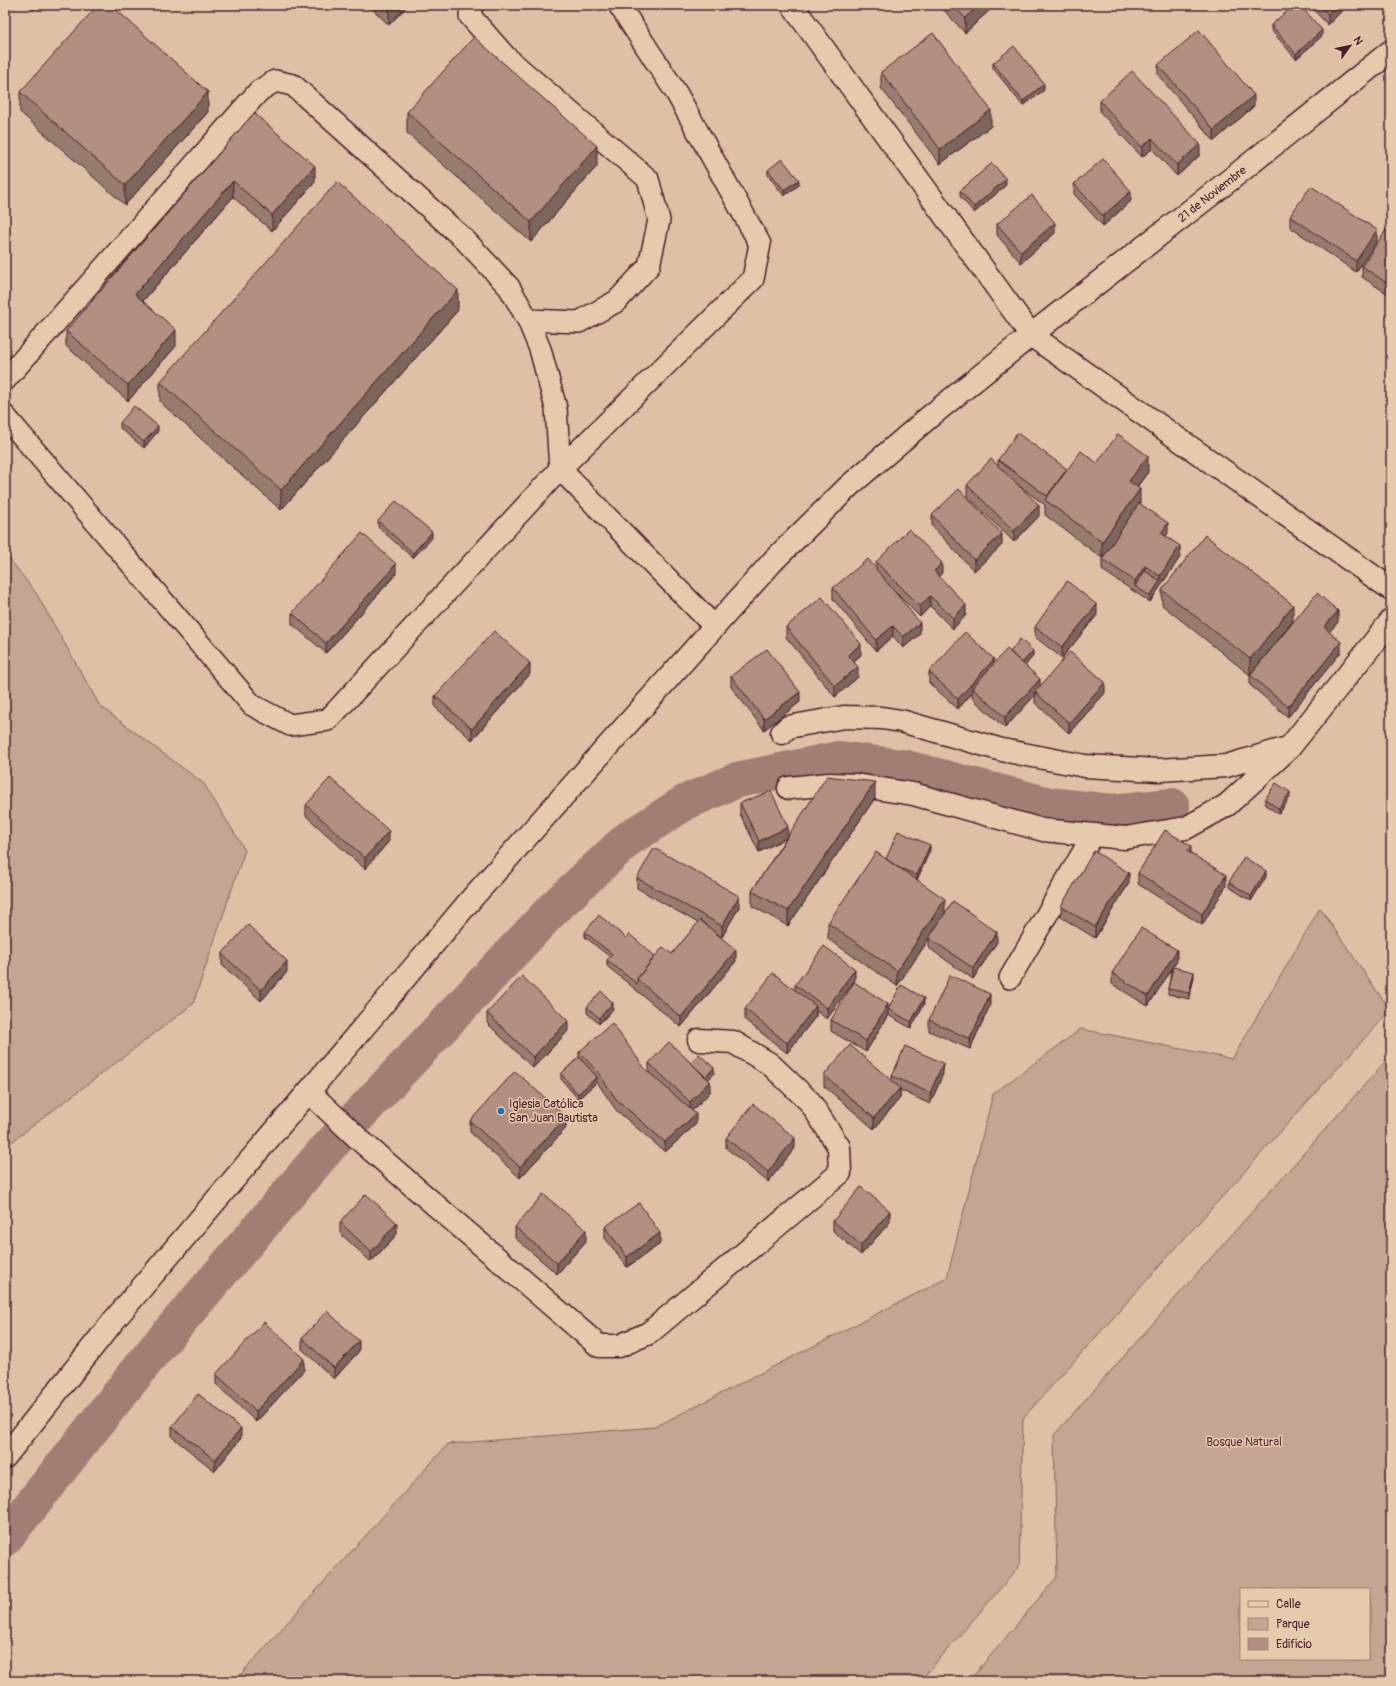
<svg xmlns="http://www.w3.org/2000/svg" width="1396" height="1686" font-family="Pangolin,sans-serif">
	<rect width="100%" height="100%" fill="#ddc0a5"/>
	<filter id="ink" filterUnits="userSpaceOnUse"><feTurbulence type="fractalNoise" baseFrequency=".025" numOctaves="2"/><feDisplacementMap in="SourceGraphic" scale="8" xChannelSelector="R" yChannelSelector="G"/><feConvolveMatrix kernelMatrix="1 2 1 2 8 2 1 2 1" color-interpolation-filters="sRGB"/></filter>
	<g filter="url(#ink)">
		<path fill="#c4a591" stroke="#87625e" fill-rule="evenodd" d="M5 553 36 593 100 706 204 784 245 850 193 1004 5 1147Z
			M1320 908 1390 1010 1023 1418 1019 1567 920 1681H235L448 1444 655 1427 947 1278 993 1094 1081 1029 1232 1059Z
			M1391 1055V1681H969L1057 1577 1054 1435ZM1241 1589H1369V1659H1241Z"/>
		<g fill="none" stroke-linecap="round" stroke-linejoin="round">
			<path stroke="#a07e73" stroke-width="36" d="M5 1538 153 1352 324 1152 553 909 628 839 686 802 737 780 839 759 902 767 1049 805 1112 812 1172 806"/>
			<defs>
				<path id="lane" d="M472 5 470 16 505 56 648 179 659 220 649 266 617 301 579 322 528 320
					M5 380 259 91 275 81 293 85 465 240 509 287 528 320 540 349 556 408 560 469 714 626
					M5 416 252 705 290 725 328 720 560 469 753 279 760 244 677 94 619 5
					M1010 978 1093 835"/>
				<path id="street" d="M782 733 788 727 844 717 882 718 901 721 1002 750 1085 766 1158 770 1226 766 1284 749
					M789 788 829 784 856 785 913 794 1043 830 1125 838 1186 828 1227 805 1289 748 1391 621
					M309 1092 362 1142 599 1346H619L649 1333 840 1173 839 1147 810 1102 770 1064 733 1042 699 1040"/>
				<path id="secondary" d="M792 5 1031 335 1391 589
					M5 1457 115 1319 373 1016 473 897 774 560 849 486 928 418 1031 335 1231 179 1391 51"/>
			</defs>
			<use href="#lane" stroke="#4a1f2b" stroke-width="24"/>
			<use href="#street" stroke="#4a1f2b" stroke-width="25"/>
			<use href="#secondary" stroke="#4a1f2b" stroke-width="25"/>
			<use href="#lane" stroke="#e6caad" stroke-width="21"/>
			<use href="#street" stroke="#e6caad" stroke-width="22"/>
			<use href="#secondary" stroke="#e6caad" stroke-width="22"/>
		</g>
		<path fill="#987c6f" stroke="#4a1f2b" d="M27 5H37L33 10Z
			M368 5H408L389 25Z
			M939 5H995L965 33Z
			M1309 5H1347L1328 25Z
			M1271 25 1322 36 1296 59 1271 30Z
			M993 63 1044 90 1023 106 993 68Z
			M1158 65 1254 106 1214 141 1158 75Z
			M881 72 991 126 940 164 881 88Z
			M20 92 208 112 125 205 20 112Z
			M1100 101 1200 155 1177 176 1152 149 1142 157 1100 112Z
			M407 112 597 166 531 242 407 133Z
			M254 113 315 182 272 231 233 197 143 301 176 346 128 401 66 346V331Z
			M768 170 799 185 784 196 768 175Z
			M1074 184 1131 201 1103 226 1074 194Z
			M1006 185 974 213 960 196V191Z
			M1290 216 1377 241 1356 272 1290 227Z
			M997 224 1055 233 1021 263 997 235Z
			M1391 234V296L1362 277V266Z
			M458 310 281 510 160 402V382Z
			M120 423 158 431 144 448 120 428Z
			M998 460 1067 470 1097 463 1148 472 1137 487 1140 504 1168 533 1166 536 1180 557 1150 602 1102 570V559L1115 540 1102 558 1045 515V505L1018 485 1039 516 1014 542 967 496V485L998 465Z
			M932 515 1002 545 974 571 932 526Z
			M378 521 432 538 413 558 378 527Z
			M876 562 942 573 939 576 966 615 953 629 930 606 920 617 891 588 920 634 903 648 893 636 876 651 833 599V588L876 569Z
			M396 574 326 653 292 624V613Z
			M1162 590 1293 621 1260 663 1338 622 1329 632 1341 652 1288 717 1250 685V675L1162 605Z
			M1097 615 1062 658 1035 637V627Z
			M786 627 861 655 854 661 858 677 835 697 786 637Z
			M1010 652 1033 656 1025 666 1040 686 1105 693 1069 733 1035 703V695L1005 728 972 698V693L958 709 929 683V672L994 664Z
			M530 674 472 740 435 707V696Z
			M731 676 800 702 764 730 731 687Z
			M1290 797 1279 814 1265 805V799Z
			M875 798 788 926 752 906V891L786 838 759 852 740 814V803L788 835Z
			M306 805 389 841 365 869 306 816Z
			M930 850 917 880 945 913 997 942 973 979 929 948V939L897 986 828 939V923L886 859Z
			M1191 853 1226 886 1202 925 1138 884V873Z
			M1266 877 1251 901 1229 887V882Z
			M637 878 739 907 722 937 716 933 736 961 681 1027 607 966V960L610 957 585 937V932L655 956 672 954 698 923 637 888Z
			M1129 883 1095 938 1061 917V906Z
			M222 954 287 972 261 1001 222 965Z
			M1177 961 1173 967 1194 977 1189 999 1168 994V989L1172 968 1148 1006 1112 984V973Z
			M855 980 827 1019 816 1011V1016L787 1053 745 1020V1009L795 990V985Z
			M924 1004 911 1028 888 1015 866 1052 831 1031V1020L888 1009Z
			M990 1005 970 1049 929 1031V1020Z
			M587 1007 613 1009 599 1024 587 1013Z
			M487 1013 568 1031 533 1068 487 1023Z
			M579 1052 646 1070 649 1073V1063H691L714 1074 708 1080 710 1092 692 1111 696 1124 665 1152 616 1110 597 1082 578 1099 561 1079V1074L579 1057Z
			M943 1074 930 1104 900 1090V1098L874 1129 824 1086V1075L892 1080V1076Z
			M470 1121 566 1128 520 1178 470 1132Z
			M726 1138 795 1148 768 1182 726 1148Z
			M833 1221 890 1222 861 1255 833 1231Z
			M340 1222 397 1234 371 1262 340 1233Z
			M515 1227 586 1241 557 1274 515 1238Z
			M605 1227 660 1244 627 1267 605 1238Z
			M302 1338 359 1351 334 1379 302 1349Z
			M304 1370 256 1422 216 1384V1374Z
			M172 1427 241 1438 215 1471 172 1437Z"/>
		<path fill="#7c655a" stroke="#4a1f2b" d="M33 5H37L33 10Z
			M393 5H408L389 25V9Z
			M979 5H995L965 33V18Z
			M1337 5H1347L1328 25V14Z
			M1322 30V36L1296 59V54Z
			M1044 84V90L1023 106V101Z
			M208 92V112L125 205V185Z
			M1254 95V106L1214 141V130Z
			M991 110V126L940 164V149Z
			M1152 138V149L1142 157V147Z
			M1200 144V155L1177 176V165Z
			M597 146V166L531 242V222Z
			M315 166V182L272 231V215Z
			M1006 179V185L974 213V207Z
			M799 180V185L784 196V190Z
			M233 181V197L135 310V294Z
			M1131 191V201L1103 226V216Z
			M1055 223V233L1021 263V252Z
			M1377 230V241L1356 272V261Z
			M458 290V310L281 510V490Z
			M176 330V346L128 401V385Z
			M158 426V431L144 448V442Z
			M1148 456V472L1129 497V481Z
			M1140 489V505L1102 558V542Z
			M1039 505V516L1014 542V531Z
			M1168 523V533L1161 543V533Z
			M432 532V538L413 558V553Z
			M1002 534V545L974 571V560Z
			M1180 546V557L1150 602V596L1160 581V576Z
			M942 563V573L934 582V571Z
			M396 564V574L326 653V643Z
			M1145 566V577L1135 586V581Z
			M930 596V606L920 617V606Z
			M966 605V615L953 629V618Z
			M1097 605V615L1062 658V647Z
			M1293 605V621L1250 675V659Z
			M1338 611V622L1324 638V627Z
			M920 623V634L903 648V637Z
			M893 626V636L876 651V640Z
			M1341 642V652L1288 717V707Z
			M861 644V655L848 665V655Z
			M1033 651V656L1020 672V666Z
			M994 659V669L972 688V693L958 709V699Z
			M530 663V674L472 740V729Z
			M858 667V677L835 697V686Z
			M1040 679V690L1035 692V695L1005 728V717Z
			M1105 682V693L1069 733V723Z
			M800 692V702L764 730V719Z
			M875 782V798L788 926V911Z
			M1290 792V797L1279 814V809Z
			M788 827V837L759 852V841Z
			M389 831V841L365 869V858Z
			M930 845V850L917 880V875Z
			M1191 846V856L1187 851Z
			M1266 871V877L1251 901V896Z
			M1129 873V883L1095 938V927Z
			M1226 875V886L1202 925V914Z
			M739 896V907L722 937V926Z
			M945 899V915L929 938V939L897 986V971Z
			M997 932V942L973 979V968Z
			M736 950V961L681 1027V1017Z
			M1177 950V961L1148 1006V996Z
			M287 961V972L261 1001V990Z
			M855 969V980L827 1019V1008Z
			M1194 972V977L1189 999V993Z
			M990 994V1005L970 1049V1039Z
			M924 998V1004L911 1028V1022Z
			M613 1003V1009L599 1024V1018Z
			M888 1004V1015L866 1052V1041Z
			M816 1006V1016L787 1053V1043Z
			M568 1021V1031L533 1068V1057Z
			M943 1063V1074L930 1104V1093Z
			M714 1068V1074L705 1083V1077Z
			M597 1077V1082L578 1099V1094Z
			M710 1081V1092L690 1113V1102Z
			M900 1088V1098L874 1129V1118Z
			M696 1114V1124L665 1152V1142Z
			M566 1117V1128L520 1178V1167Z
			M795 1138V1148L768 1182V1172Z
			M890 1211V1222L861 1255V1245Z
			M397 1223V1234L371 1262V1252Z
			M586 1230V1241L557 1274V1263Z
			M660 1233V1244L627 1267V1257Z
			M359 1341V1351L334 1379V1368Z
			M304 1359V1370L256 1422V1411Z
			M241 1428V1438L215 1471V1460Z"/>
		<path fill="#b19081" stroke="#4a1f2b" d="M98 5H111L208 92 125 185 20 92Z
			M385 5H393L389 9Z
			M953 5H979L965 18Z
			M1294 5H1300L1322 30 1296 54 1271 25Z
			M1319 5H1337L1328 14Z
			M1199 30 1254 95 1214 130 1158 65Z
			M933 33 991 110 940 149 881 72Z
			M474 37 597 146 531 222 407 112Z
			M1014 46 1044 84 1023 101 993 63Z
			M1132 71 1200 144 1177 165 1152 138 1142 147 1100 101Z
			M254 113 315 166 272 215 233 181 135 294 176 330 128 385 66 331Z
			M782 159 799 180 784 190 768 170Z
			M1103 159 1131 191 1103 216 1074 184Z
			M992 163 1006 179 974 207 960 191Z
			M337 182 458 290 281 490 160 382Z
			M1311 186 1377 230 1356 261 1290 216Z
			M1032 195 1055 223 1021 252 997 224Z
			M1386 230 1391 234V286L1362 266Z
			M134 406 158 426 144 442 120 423Z
			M1017 433 1067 469 1047 496 998 460Z
			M1118 434 1148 456 1129 481 1140 489 1102 542 1045 500 1081 451 1097 463Z
			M991 459 1039 505 1014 531 967 485Z
			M959 489 1002 534 974 560 932 515Z
			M396 501 432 532 413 553 378 521Z
			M1139 503 1168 523 1161 533 1180 546 1160 576 1145 566 1135 581 1102 559Z
			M909 529 942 563 934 571 966 605 953 618 930 596 920 606 876 562Z
			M362 533 396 564 326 643 292 613Z
			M1205 535 1293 605 1250 659 1162 590Z
			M868 559 920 623 903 637 893 626 876 640 833 588Z
			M1145 571 1160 581 1150 596 1135 586Z
			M1067 581 1097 605 1062 647 1035 627Z
			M1317 593 1338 611 1324 627 1341 642 1288 707 1250 675Z
			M822 597 861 644 848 655 858 667 835 686 786 627Z
			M494 631 530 663 472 729 435 696Z
			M965 632 994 659 958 699 929 672Z
			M1020 639 1033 651 1022 663 1010 652Z
			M767 649 800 692 764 719 731 676Z
			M1007 649 1040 679 1005 717 972 688Z
			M1070 652 1105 682 1069 723 1035 692Z
			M827 776 875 782 788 911 752 891Z
			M330 778 389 831 365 858 306 805Z
			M1276 783 1290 792 1279 809 1265 799Z
			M771 791 788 827 759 841 740 803Z
			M1165 830 1191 846 1187 851 1226 875 1202 914 1138 873Z
			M898 831 930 845 917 875 897 867 886 859Z
			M654 848 739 896 722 926 637 878Z
			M1094 851 1129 873 1095 927 1061 906Z
			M876 852 945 899 897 971 828 923Z
			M1244 857 1266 871 1251 896 1229 882Z
			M953 901 997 932 973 968 929 938Z
			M599 915 626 938 629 934 655 956 637 979V984L607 960 612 954 585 932Z
			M700 920 736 950 681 1017 637 979 663 947 672 954Z
			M248 925 287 961 261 990 222 954Z
			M1141 928 1177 950 1148 996 1112 973Z
			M824 946 855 969 827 1008 795 985Z
			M1173 967 1194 972 1189 993 1168 989Z
			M773 973 816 1006 787 1043 745 1009Z
			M950 975 990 994 970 1039 929 1020Z
			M522 976 568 1021 533 1057 487 1013Z
			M854 982 888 1004 866 1041 831 1020Z
			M901 985 924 998 911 1022 888 1009Z
			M601 991 613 1003 599 1018 587 1007Z
			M612 1023 646 1070 696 1114 665 1142 616 1099 597 1071 579 1052Z
			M669 1042 710 1081 690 1102 649 1063Z
			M850 1045 900 1088 874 1118 824 1075Z
			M905 1046 943 1063 930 1093 892 1076Z
			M699 1054 714 1068 705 1077 691 1063Z
			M579 1057 597 1077 578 1094 561 1074Z
			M515 1071 566 1117 520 1167 470 1121Z
			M753 1104 795 1138 768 1172 726 1138Z
			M861 1187 890 1211 861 1245 833 1221Z
			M366 1194 397 1223 371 1252 340 1222Z
			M543 1194 586 1230 557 1263 515 1227Z
			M639 1203 660 1233 627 1257 605 1227Z
			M327 1311 359 1341 334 1368 302 1338Z
			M264 1322 304 1359 256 1411 216 1374Z
			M198 1394 241 1428 215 1460 172 1427Z"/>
	</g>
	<circle fill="#1f6fb2" stroke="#e6caad" stroke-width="1.5" cx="501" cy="1111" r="4"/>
	<g text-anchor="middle" stroke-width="3" stroke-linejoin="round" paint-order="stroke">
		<g font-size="12" fill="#4a1f2b" stroke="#e6caad">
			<text transform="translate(1212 194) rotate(-38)" y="4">21 de Noviembre</text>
		</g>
		<g font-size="12" fill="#4a1f2b" stroke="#e6caad" text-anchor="start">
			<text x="509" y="1108">Iglesia Católica<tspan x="509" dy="14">San Juan Bautista</tspan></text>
		</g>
		<g font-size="12" fill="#5c333a" stroke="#e6caad">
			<text x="1244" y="1446">Bosque Natural</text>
		</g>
	</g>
	<rect width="1396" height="1686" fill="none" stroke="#e6caad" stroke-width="20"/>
	<rect x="10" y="10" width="1376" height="1666" fill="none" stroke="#4a1f2b" stroke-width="1.5" filter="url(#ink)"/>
	<rect x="1240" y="1588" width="130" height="72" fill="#e6caad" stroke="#a88679"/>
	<rect x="1248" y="1601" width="20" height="6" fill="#e6caad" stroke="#a88679"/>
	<text x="1276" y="1608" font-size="12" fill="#4a1f2b">Calle</text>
	<rect x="1248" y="1618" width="20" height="12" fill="#c4a591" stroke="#a88679"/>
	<text x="1276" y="1628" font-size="12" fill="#4a1f2b">Parque</text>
	<rect x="1248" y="1638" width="20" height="12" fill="#b19081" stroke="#a88679"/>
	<text x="1276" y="1648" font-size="12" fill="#4a1f2b">Edificio</text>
	<g transform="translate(1350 46) rotate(57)" stroke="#e6caad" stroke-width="3" paint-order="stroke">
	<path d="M0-3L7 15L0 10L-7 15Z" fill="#4a1f2b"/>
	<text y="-6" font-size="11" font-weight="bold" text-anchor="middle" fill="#4a1f2b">N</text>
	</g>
</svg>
